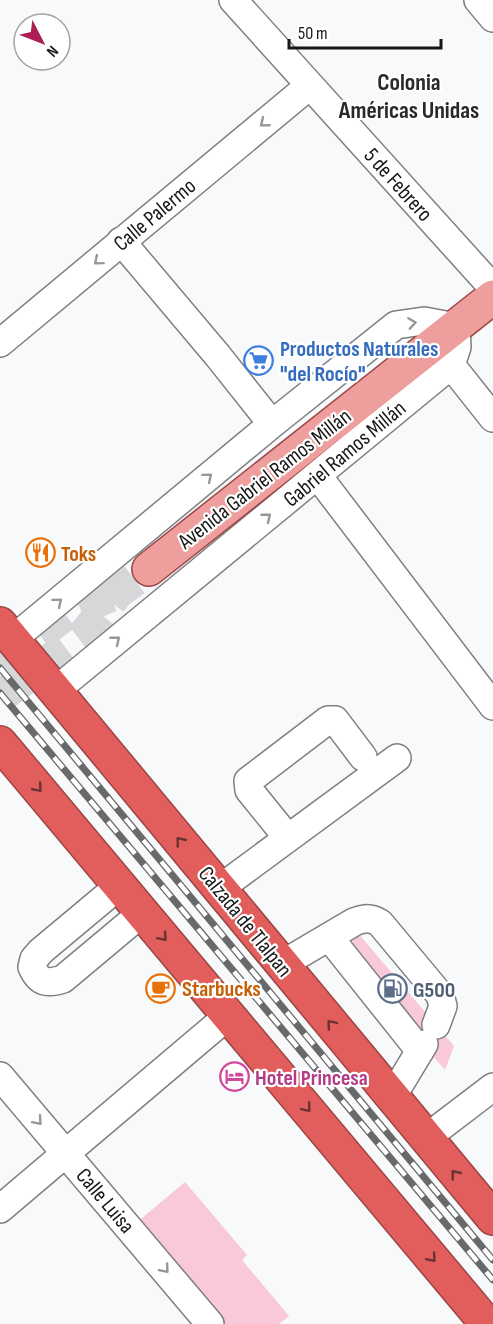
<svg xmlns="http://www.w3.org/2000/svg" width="493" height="1324" font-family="'Sofia Sans Condensed',sans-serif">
	<rect width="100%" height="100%" fill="#f7f9fb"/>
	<path fill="#f9c8d9" d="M357 932 454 1046 445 1070 347 954Z
		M185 1182 247 1255 242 1260 289 1316 279 1324H221L136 1223Z"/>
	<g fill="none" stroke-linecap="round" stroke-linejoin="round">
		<path stroke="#d5d7d9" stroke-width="33" stroke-dasharray="33 16" stroke-linecap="butt" d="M0 664 67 613 115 594
			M0 697 84 635 117 593 149 569"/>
		<defs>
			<path id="minor" d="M233 0 493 288
				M478 0 493 18
				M121 241 218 356 272 424
				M0 343 309 86
				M451 365 493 418
				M318 476 493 706
				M13 639 272 424 396 325 424 321 456 327 457 347 451 365 55 691
				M287 837 249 790 248 781 328 720H335L363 757
				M120 885 41 951 34 959 32 967C39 983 47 984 63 979L143 912
				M219 889 397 758
				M329 937 420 1051
				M281 965 354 922C365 918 370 917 380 923L440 995 443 1006 436 1025
				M0 1076 210 1324
				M392 1097 424 1044
				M426 1138 493 1087
				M0 1209 229 1015"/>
			<path id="major" d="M149 569 493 297"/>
			<path id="highway" d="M0 624 493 1218
				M0 743 487 1324"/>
		</defs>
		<use href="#minor" stroke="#7e7f81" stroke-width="30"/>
		<use href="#major" stroke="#9b4544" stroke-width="36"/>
		<use href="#highway" stroke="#9b4544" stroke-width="36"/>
		<use href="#minor" stroke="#fff" stroke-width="27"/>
		<use href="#major" stroke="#ee9e9d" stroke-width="33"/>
		<use href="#highway" stroke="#e25e5c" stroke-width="33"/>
		<defs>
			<path id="rail" d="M0 668 493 1260
				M0 693 493 1280"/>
		</defs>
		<use href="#rail" stroke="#68696a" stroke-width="7"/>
		<use href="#rail" stroke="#fff" stroke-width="4.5" stroke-dasharray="14" stroke-linecap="butt"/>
	</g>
	<defs><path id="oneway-chevron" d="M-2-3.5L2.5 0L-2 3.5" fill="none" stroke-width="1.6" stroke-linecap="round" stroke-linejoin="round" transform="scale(1.5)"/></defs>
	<g stroke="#979797">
		<use href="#oneway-chevron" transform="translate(264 123) rotate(141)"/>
		<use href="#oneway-chevron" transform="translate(98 261) rotate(140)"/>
		<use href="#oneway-chevron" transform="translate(412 323) rotate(-8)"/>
		<use href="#oneway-chevron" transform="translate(208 477) rotate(-40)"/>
		<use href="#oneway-chevron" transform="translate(267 517) rotate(-39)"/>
		<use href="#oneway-chevron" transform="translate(58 602) rotate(-40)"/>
		<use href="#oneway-chevron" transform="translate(116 640) rotate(-39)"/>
		<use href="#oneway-chevron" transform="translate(38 1121) rotate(49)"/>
		<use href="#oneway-chevron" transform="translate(165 1269) rotate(50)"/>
	</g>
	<g stroke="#683333">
		<use href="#oneway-chevron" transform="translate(38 788) rotate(50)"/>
		<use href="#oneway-chevron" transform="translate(180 841) rotate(-129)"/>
		<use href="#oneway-chevron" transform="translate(163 937) rotate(50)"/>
		<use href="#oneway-chevron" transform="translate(331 1024) rotate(-130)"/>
		<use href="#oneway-chevron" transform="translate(307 1108) rotate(50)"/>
		<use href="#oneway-chevron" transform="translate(455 1174) rotate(-129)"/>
		<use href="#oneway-chevron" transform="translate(432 1258) rotate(50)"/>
	</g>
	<defs>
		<symbol id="supermarket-ring" viewBox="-11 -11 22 22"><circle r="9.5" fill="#fff" stroke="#3f7fe0" stroke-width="1.5"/><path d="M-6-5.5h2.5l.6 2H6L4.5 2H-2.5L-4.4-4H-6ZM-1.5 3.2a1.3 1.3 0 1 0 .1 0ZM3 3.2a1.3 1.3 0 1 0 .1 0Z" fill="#3f7fe0"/></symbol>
		<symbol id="restaurant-ring" viewBox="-11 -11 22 22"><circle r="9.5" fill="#fff" stroke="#e8710a" stroke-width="1.5"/><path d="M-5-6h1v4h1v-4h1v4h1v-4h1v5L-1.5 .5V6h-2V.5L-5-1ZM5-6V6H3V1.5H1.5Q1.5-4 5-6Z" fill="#e8710a"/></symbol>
		<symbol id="cafe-ring" viewBox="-11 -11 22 22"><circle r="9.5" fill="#fff" stroke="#e8710a" stroke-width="1.5"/><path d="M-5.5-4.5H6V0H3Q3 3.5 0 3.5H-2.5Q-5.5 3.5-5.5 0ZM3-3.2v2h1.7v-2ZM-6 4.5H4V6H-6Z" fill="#e8710a"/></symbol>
		<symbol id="fuel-ring" viewBox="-11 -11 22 22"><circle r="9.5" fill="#fff" stroke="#5c6f8a" stroke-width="1.5"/><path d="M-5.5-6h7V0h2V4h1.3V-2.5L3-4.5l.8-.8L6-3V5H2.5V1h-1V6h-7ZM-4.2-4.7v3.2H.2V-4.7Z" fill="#5c6f8a"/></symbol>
		<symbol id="hotel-ring" viewBox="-11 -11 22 22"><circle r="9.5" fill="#fff" stroke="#d1479c" stroke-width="1.5"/><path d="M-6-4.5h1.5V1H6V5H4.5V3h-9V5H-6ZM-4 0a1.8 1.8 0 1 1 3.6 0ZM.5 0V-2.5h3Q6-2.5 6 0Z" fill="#d1479c"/></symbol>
	</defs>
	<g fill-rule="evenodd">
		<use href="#supermarket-ring" x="242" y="344" width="33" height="33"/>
		<use href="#restaurant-ring" x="24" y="536" width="33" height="33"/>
		<use href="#cafe-ring" x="144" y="972" width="33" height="33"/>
		<use href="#fuel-ring" x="376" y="972" width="33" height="33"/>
		<use href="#hotel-ring" x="218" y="1060" width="33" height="33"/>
	</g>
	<g text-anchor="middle" stroke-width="4.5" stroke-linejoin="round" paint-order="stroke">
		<g font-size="22" fill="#171718" stroke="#fff">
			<text transform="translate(399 184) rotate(48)" y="8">5 de Febrero</text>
			<text transform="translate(154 214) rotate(-40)" y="8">Calle Palermo</text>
			<text transform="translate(344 453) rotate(-40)" y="8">Gabriel Ramos Millán</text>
			<text transform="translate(264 478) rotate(-38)" y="8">Avenida Gabriel Ramos Millán</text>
			<text transform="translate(246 921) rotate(51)" y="8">Calzada de Tlalpan</text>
			<text transform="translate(106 1200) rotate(50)" y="8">Calle Luisa</text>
		</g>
		<g font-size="22" font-weight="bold" fill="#366cbe" stroke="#fff" text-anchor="start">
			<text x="280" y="356">Productos Naturales<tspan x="280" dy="25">"del Rocío"</tspan></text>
		</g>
		<g font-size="22" font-weight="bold" fill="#c56008" stroke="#fff" text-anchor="start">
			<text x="61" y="561">Toks</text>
			<text x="182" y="996">Starbucks</text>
		</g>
		<g font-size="22" font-weight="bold" fill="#4e5e75" stroke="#fff" text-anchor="start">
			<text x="413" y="997">G500</text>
		</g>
		<g font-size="22" font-weight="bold" fill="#b23c85" stroke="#fff" text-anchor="start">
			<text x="255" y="1085">Hotel Princesa</text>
		</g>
		<g font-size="24" font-weight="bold" fill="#292a2c" stroke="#fff">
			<text x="409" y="90">Colonia<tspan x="409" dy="28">Américas Unidas</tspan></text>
		</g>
	</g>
	<g transform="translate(42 42) rotate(132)"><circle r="28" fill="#ffffff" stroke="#a2a2a3" stroke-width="1.5"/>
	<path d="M0-4.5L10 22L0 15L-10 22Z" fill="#ae1e54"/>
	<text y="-9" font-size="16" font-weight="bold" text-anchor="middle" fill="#171718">N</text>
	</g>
	<path d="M289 39v9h152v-9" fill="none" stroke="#171718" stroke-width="3"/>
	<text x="298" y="39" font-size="18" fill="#171718" stroke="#ffffff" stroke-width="4.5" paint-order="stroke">50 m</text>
</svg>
